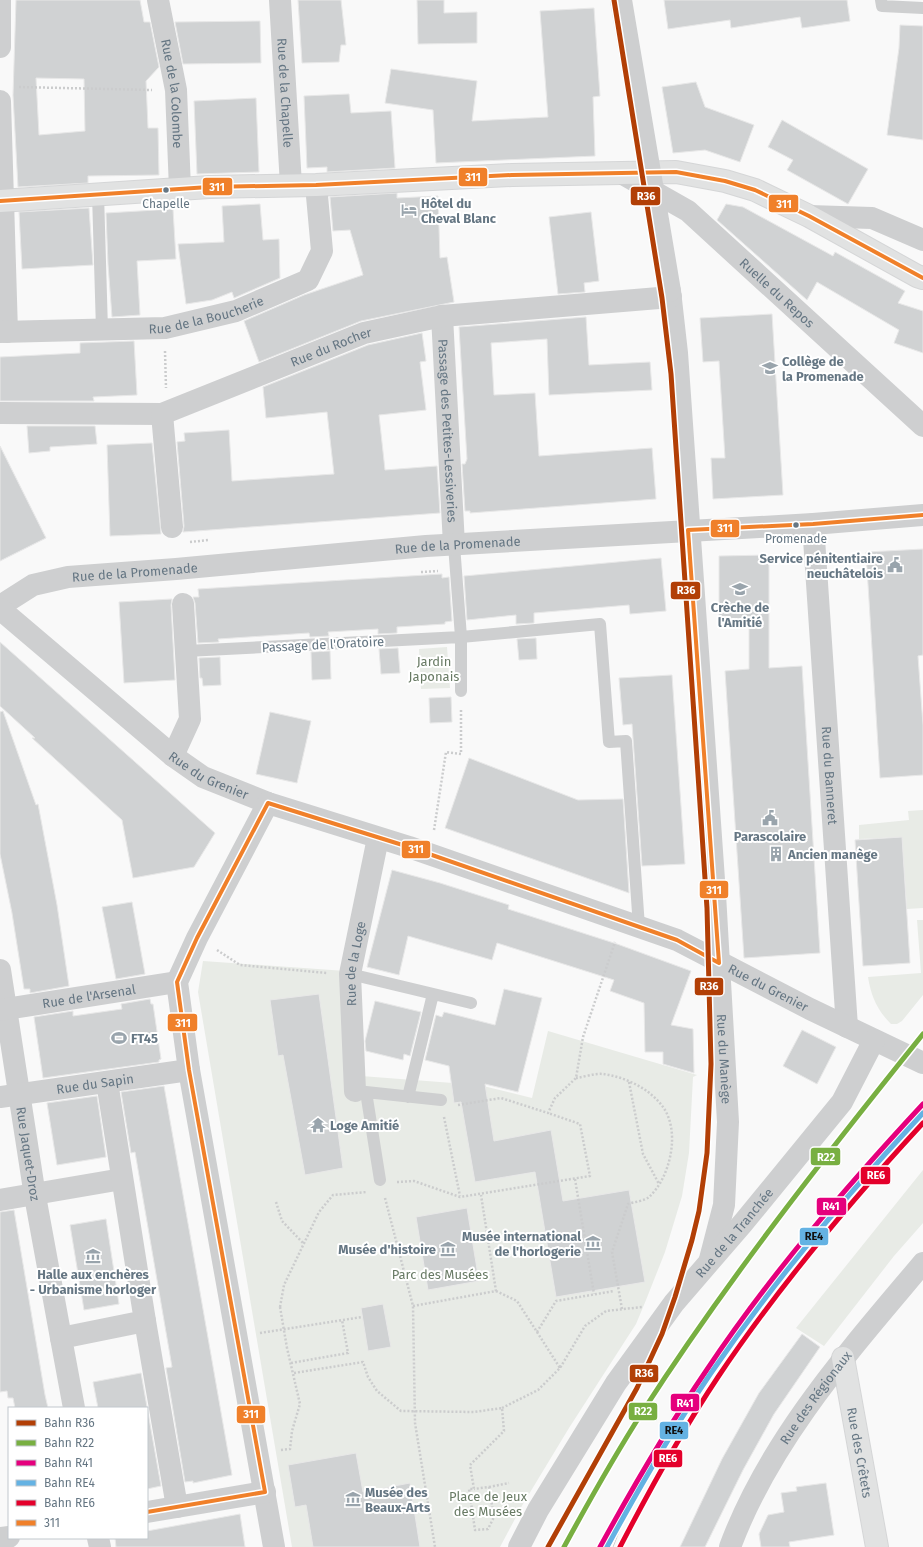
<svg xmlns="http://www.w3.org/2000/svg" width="923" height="1547" font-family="'Fira Sans',sans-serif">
	<rect width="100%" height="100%" fill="#f9f9f9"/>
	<path fill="#e8ebe6" d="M447 647 450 688 421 689 419 649Z
		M923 810V908L907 909 902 837 859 839V825L909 820 908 811Z
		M917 920H923V995L902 1021 897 1024H891C877 1010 871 996 868 977L921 973Z
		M203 961 360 972 361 1076 479 1085 532 1098 548 1031 697 1075 693 1077 689 1153 682 1196 665 1252 646 1300 636 1324 569 1428 523 1504 500 1547H292L198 992Z
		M923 1170V1223L894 1256 824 1346 796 1328Z"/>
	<path fill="#d0d2d3" stroke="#e8e8e8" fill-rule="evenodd" d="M16 0H140L144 22H150L159 67 146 81 148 128H158L159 175 88 176V183L18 187 13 95ZM36 78 84 79 85 131 39 135Z
		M298 0H341L346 45H341L339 62 302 63Z
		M417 0H444V13L477 12V43L418 44Z
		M664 0H847L850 21 802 28 800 17 731 28 730 20 668 29Z
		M594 8 600 96 593 97 595 156 436 163 433 110 385 103 391 69 477 81 472 121 548 117 540 11Z
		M260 21 261 63 183 64 175 22Z
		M900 25 923 26V140L887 135 899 48Z
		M696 82 705 107 754 125 740 162 705 150 673 153 662 87Z
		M349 94 351 113 391 111 395 168 327 172V167L307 168 304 96Z
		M256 98 259 172 197 174 194 101Z
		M782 120 868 169 848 204 787 170 793 160 768 147Z
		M397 193V198L438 196 440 258 447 257 454 302 361 321 259 362 244 321 304 295 363 275 350 230 333 231 330 197Z
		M260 204 263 240 279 239 280 278 234 298 232 292 212 300 186 304 178 244 224 242 222 206Z
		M726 204 743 207 833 256 835 252 905 291 898 303 923 311V353L894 343 899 330 817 282 807 300 717 220Z
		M89 208 93 265 22 269 19 212Z
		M173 209 176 259 137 261 140 315 112 317 108 264 106 213Z
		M591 212 599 281 584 283 585 292 558 294 549 217Z
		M772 314 783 495 713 499 711 458H725L719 361 703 362 700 318Z
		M586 317 589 365 650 362 652 390 549 395 547 339 491 343 494 395 535 393 539 456 652 448 656 499 470 513V511H465L462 464H465L467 459 459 327Z
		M422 333 426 361 420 362 426 410 379 415 385 470 437 466 440 513 183 532 184 526 177 442 185 441 184 433 229 430 232 481 334 474 327 412 266 418 263 387 368 345Z
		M134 341 137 395 93 397 94 401H0V357L80 353V343Z
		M27 426H95L97 444 50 447V451L29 453Z
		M152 443 161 534 110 536 107 445Z
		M0 446 46 538 0 561Z
		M923 549V655L918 656 923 725V775L880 778 866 552Z
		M769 555V668L802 666 820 953 744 958 725 671 749 669V619H719V556Z
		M661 558 666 611 630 614 629 605 534 613V623L516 624V615L467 620 464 576Z
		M442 574V578L449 577 452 621 445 622V624L397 627V633L378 634V629L328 632 329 636 310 637 309 633 218 639 219 642 198 643 195 603 193 597H199L198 589Z
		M172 599 171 605 175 680 124 683 119 602Z
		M536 638 537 659 519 660 517 639Z
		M0 642 215 833 194 867 133 878 122 820 32 738H35L0 706Z
		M398 648 400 673 381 674 379 649Z
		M330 651 331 679 312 680 311 652Z
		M220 657 221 685 203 686 202 678H200L199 658Z
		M672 675 685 864 642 866 632 724 623 725 619 678Z
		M451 697 452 722 430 723 429 698Z
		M3 711 36 805 38 804 57 905 69 986 30 993V989H24L12 913 0 854V712Z
		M270 712 311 721 297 783 256 774Z
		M469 758 578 800 623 799 629 893 445 828Z
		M902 837 910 963 863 966 855 840Z
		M392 870 440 883 509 905 508 909 617 944 691 971 671 1025 693 1029 694 1073 663 1064V1052H645L644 1003 610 991 614 980 497 943 492 960 408 936 399 975 367 967Z
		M132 902 145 974 116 979 102 907Z
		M504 989 542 998 518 1092 485 1084 494 1141 551 1130 563 1201 629 1190 645 1282 556 1297 535 1172 475 1182 461 1102 454 1103 449 1066 425 1060 436 1015 442 1017 444 1012 495 1025Z
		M319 994 343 1168 305 1175 283 1055 278 1056 270 1000Z
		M150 999 151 1004H153L161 1059 159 1060V1062L43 1078 34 1017 73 1011V1016L122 1009 121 1004Z
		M375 1001 421 1012 410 1056 404 1054 403 1060 366 1051 365 1041Z
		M802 1030 836 1047 817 1084 783 1066Z
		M164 1086 232 1475 193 1483V1481L185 1482 166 1368 172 1367 135 1152 131 1153 121 1092Z
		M97 1096 106 1157 57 1165 47 1103Z
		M467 1208 479 1281 428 1290 416 1217Z
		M14 1210 45 1395 48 1408H15L13 1398H8L7 1391 0 1392V1212Z
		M106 1219 119 1304 84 1310 70 1225Z
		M383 1304 391 1347 368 1351 361 1308Z
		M802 1334 820 1347 774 1414 743 1470 705 1547H680L722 1459 759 1393Z
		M141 1373 161 1486 147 1489V1408H98L93 1382Z
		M356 1453 363 1492 410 1483 420 1547H313L306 1505 295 1507 288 1465Z
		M826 1483 834 1535 789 1542 790 1547H761L759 1534 768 1515 784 1512 781 1493 797 1491 796 1487Z
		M240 1514 245 1547H116L115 1538H147V1531Z"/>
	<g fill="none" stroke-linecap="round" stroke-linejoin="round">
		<defs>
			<g id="secondary">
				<path d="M0 201 209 187 316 185 512 175 676 172 725 181 755 190 809 216 917 276 923 278"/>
				<path id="s17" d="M843 1358 877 1547"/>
			</g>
		</defs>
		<use href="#secondary" stroke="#d5d6d7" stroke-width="24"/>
		<path stroke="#cbcccd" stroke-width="2.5" stroke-dasharray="2 2" stroke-linecap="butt" d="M19 87 152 90
			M165 351 166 388
			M190 542 209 540
			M421 572 438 571
			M434 830 446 752 461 754V709
			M217 950 240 965 327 973
			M576 1078C584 1077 595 1073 603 1074 626 1077 650 1089 663 1107 681 1132 670 1178 649 1197 644 1201 634 1202 628 1204L612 1252 622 1309
			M629 1082 643 1154 659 1184
			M458 1105 501 1098 548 1113 555 1098 576 1078 583 1037 615 942
			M444 1117 460 1196
			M575 1179 594 1294
			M397 1182 414 1181 460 1197 590 1176 580 1124 548 1113
			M385 1198 413 1306 415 1423 435 1547
			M276 1202 282 1221 304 1244
			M496 1291 517 1301 537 1332 556 1301 614 1291
			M413 1306 496 1291 481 1195
			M280 1307 284 1285 319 1212 333 1195 367 1192
			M537 1332 560 1368
			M260 1333 362 1317
			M291 1363 348 1353 342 1320
			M294 1373 363 1362 368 1377 377 1391 401 1411 474 1412 502 1408 504 1431 470 1465 474 1489H469L475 1530 488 1529 494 1517 489 1487 474 1489
			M502 1408 538 1390 560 1368 585 1326 606 1311 642 1307
			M281 1450 290 1449 292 1431 300 1404 287 1348
			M489 1487 509 1483"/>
		<path stroke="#cecfd0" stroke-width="12" d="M881 0 882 6 923 8
			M98 194 102 330
			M454 545 461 637V691
			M186 651 461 637 600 624 609 742 626 741 639 927
			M350 974 471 1003
			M355 1091 366 1092 380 1180
			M366 1092 441 1100
			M408 1097 433 994"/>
		<g stroke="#cecfd0" stroke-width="22">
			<path id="s1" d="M158 0 176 90 180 189"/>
			<path id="s2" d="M280 0 291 185"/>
			<path d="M0 47V0"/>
			<path d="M0 101 7 332"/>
			<path id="s3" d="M621 173 688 211 923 426"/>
			<path d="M809 216 872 218 923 240"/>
			<path id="s4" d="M670 291 677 353 715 894 728 1122 724 1205 710 1259"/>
			<path id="s5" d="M442 316 454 545"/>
			<path id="s6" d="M0 332 165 328 236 311 308 280 322 251 316 185"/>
			<path id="s7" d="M0 413 162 414 364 333 442 316 671 297"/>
			<path d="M162 414 172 527"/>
			<path id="s8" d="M813 524 847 1027"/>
			<path id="s9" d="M0 606 33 585 68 577 176 569 426 546 813 524 923 515"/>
			<path id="s10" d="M0 609 173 756 203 777 268 803 409 847 677 940 810 1009 923 1063"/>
			<path d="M173 756 190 719 183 604"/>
			<path d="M268 803 197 938 177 982 189 1070 274 1547"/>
			<path id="s11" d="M0 970 35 1196 61 1338"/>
			<path id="s12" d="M0 1010 177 982"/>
			<path id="s13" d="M355 1091 350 974 378 838"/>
			<path id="s14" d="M0 1097 189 1070"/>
			<path d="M0 1200 122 1179"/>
			<path d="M145 1321 177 1507"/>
			<path d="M74 1408 61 1338 145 1321 107 1082"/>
			<path d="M147 1512 265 1492"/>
			<path d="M0 1538 9 1537"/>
			<path d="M98 1538 100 1547"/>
			<path id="s15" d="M519 1547 538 1510 616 1383 674 1303 743 1223 842 1102 874 1040"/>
			<path id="s16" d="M730 1547C770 1439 850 1350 923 1263"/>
		</g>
		<use href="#secondary" stroke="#e1e2e2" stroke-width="22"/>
		<defs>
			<path id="rail" d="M611 1547C629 1501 651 1458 675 1415"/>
		</defs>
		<use href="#rail" stroke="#c3c5c6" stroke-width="4.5"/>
		<use href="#rail" stroke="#fff" stroke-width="3" stroke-dasharray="9" stroke-linecap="butt"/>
		<path stroke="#cbcccd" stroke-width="2.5" stroke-dasharray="2 2" stroke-linecap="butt" d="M280 1307 287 1348"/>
		<path stroke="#cecfd0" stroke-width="22" d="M621 0 670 291"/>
		<defs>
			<path id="bus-1" d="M0 201 209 187 316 185 512 175 676 172 725 181 755 190 809 216 923 278
				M147 1512 265 1492 189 1070 177 982 197 938 268 803 409 847 677 940 719 963 688 530 813 524 923 515"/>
		</defs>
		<use href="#bus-1" stroke="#fff" stroke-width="7"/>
		<use href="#bus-1" stroke="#f0802a" stroke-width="4"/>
		<defs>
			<path id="rail-1" d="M548 1547 637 1388 662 1334 675 1297 692 1240 699 1211 707 1153 711 1064 707 908 671 374 662 298 614 0"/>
			<path id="rail-2" d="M564 1547C589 1501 615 1455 643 1411 728 1279 825 1156 923 1034"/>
			<path id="rail-3" d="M600 1547C633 1487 667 1428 706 1371 770 1275 845 1188 923 1104"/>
			<path id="rail-4" d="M607 1547C639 1488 673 1429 711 1373 775 1280 846 1195 923 1113"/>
			<path id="rail-5" d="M620 1547C650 1489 682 1431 718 1377 779 1286 849 1203 923 1123"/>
		</defs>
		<use href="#rail-1" stroke="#fff" stroke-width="8"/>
		<use href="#rail-2" stroke="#fff" stroke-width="8"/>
		<use href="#rail-3" stroke="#fff" stroke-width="8"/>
		<use href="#rail-4" stroke="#fff" stroke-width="8"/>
		<use href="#rail-5" stroke="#fff" stroke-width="8"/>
		<use href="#rail-1" stroke="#b23f06" stroke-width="5"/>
		<use href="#rail-2" stroke="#78af41" stroke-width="5"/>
		<use href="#rail-3" stroke="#e5007d" stroke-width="5"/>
		<use href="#rail-4" stroke="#64b2e3" stroke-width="5"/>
		<use href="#rail-5" stroke="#e4002b" stroke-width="5"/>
	</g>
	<defs>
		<symbol id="hotel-bare" viewBox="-9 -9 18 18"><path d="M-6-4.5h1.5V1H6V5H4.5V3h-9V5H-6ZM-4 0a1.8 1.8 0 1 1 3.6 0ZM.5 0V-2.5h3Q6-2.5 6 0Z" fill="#99a4ac" stroke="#fff" stroke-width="2.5" paint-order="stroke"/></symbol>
		<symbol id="school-bare" viewBox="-9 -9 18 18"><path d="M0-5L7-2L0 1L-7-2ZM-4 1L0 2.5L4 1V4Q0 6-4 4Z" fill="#99a4ac" stroke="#fff" stroke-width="2.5" paint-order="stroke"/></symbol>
		<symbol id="civic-bare" viewBox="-9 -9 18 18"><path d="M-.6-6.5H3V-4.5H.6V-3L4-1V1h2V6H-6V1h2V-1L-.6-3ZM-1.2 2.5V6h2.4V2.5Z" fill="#99a4ac" stroke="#fff" stroke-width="2.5" paint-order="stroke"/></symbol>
		<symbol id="building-bare" viewBox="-9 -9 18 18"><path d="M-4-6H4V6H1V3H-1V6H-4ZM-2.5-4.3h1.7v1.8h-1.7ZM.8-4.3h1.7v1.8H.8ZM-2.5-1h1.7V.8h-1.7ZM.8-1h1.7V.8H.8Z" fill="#99a4ac" stroke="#fff" stroke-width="2.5" paint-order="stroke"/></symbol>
		<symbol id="stadium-bare" viewBox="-9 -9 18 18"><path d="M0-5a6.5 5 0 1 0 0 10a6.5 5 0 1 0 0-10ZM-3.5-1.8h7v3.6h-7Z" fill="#99a4ac" stroke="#fff" stroke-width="2.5" paint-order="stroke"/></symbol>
		<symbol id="temple-bare" viewBox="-9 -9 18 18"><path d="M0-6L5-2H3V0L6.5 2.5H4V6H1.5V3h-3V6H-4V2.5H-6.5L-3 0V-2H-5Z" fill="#99a4ac" stroke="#fff" stroke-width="2.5" paint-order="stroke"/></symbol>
		<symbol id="museum-bare" viewBox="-9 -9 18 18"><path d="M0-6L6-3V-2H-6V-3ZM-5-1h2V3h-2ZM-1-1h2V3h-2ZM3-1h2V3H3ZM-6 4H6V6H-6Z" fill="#99a4ac" stroke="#fff" stroke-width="2.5" paint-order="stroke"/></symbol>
	</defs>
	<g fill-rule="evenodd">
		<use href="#hotel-bare" x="398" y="199" width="22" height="22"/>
		<use href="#school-bare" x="759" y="357" width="22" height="22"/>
		<use href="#civic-bare" x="884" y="554" width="22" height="22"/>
		<use href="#school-bare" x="729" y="578" width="22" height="22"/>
		<use href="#civic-bare" x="759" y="807" width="22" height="22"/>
		<use href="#building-bare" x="765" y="843" width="22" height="22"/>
		<use href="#stadium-bare" x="108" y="1027" width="22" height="22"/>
		<use href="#temple-bare" x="307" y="1114" width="22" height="22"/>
		<use href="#museum-bare" x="582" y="1232" width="22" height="22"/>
		<use href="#museum-bare" x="437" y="1238" width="22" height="22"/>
		<use href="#museum-bare" x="82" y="1245" width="22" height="22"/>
		<use href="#museum-bare" x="342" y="1488" width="22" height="22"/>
	</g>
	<g fill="#657683" stroke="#fff" stroke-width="1.5">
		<circle cx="166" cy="190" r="3.5"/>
		<circle cx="796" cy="525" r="3.5"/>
	</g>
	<g text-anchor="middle" stroke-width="4" stroke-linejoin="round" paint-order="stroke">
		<g font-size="12" fill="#657683" stroke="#fff">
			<text x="166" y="208">Chapelle</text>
			<text x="796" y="543">Promenade</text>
		</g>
		<g font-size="13" fill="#657683" stroke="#fff">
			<text dy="5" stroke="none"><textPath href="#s2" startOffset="93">Rue de la Chapelle</textPath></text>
			<text dy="5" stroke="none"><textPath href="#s1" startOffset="95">Rue de la Colombe</textPath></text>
			<text dy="5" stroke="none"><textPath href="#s3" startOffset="198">Ruelle du Repos</textPath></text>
			<text dy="5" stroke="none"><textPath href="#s6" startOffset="208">Rue de la Boucherie</textPath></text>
			<text dy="5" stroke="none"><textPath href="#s7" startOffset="344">Rue du Rocher</textPath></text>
			<text dy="5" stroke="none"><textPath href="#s5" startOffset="115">Passage des Petites-Lessiveries</textPath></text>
			<text dy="5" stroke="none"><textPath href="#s9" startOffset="466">Rue de la Promenade</textPath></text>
			<text dy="5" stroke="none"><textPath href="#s9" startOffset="142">Rue de la Promenade</textPath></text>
			<text transform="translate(323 644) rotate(-3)" y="5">Passage de l'Oratoire</text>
			<text dy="5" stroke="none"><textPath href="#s10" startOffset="268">Rue du Grenier</textPath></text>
			<text dy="5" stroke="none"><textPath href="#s8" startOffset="252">Rue du Banneret</textPath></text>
			<text dy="5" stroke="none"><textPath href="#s13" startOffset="128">Rue de la Loge</textPath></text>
			<text dy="5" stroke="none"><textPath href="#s10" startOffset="868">Rue du Grenier</textPath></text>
			<text dy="5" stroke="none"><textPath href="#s12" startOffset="90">Rue de l'Arsenal</textPath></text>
			<text dy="5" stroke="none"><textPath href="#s4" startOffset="770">Rue du Manège</textPath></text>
			<text dy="5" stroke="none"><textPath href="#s14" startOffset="96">Rue du Sapin</textPath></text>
			<text dy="5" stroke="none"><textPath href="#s11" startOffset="186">Rue Jaquet-Droz</textPath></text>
			<text dy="5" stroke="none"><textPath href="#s15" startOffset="382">Rue de la Tranchée</textPath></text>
			<text dy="5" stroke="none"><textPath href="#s16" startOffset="173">Rue des Régionaux</textPath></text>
			<text dy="5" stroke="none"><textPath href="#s17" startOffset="96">Rue des Crêtets</textPath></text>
		</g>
		<g font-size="13" font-weight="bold" fill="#657683" stroke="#fff" text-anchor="start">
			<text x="421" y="208">Hôtel du<tspan x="421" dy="15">Cheval Blanc</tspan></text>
			<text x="782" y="366">Collège de<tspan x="782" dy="15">la Promenade</tspan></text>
			<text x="883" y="563" text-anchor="end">Service pénitentiaire<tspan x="883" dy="15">neuchâtelois</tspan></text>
			<text x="740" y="612" text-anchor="middle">Crèche de<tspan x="740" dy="15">l'Amitié</tspan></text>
			<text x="770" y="841" text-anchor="middle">Parascolaire</text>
			<text x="788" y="859">Ancien manège</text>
			<text x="131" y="1043">FT45</text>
			<text x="330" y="1130">Loge Amitié</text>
			<text x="581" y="1241" text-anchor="end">Musée international<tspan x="581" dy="15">de l'horlogerie</tspan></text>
			<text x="436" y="1254" text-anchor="end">Musée d'histoire</text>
			<text x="93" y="1279" text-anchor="middle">Halle aux enchères<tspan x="93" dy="15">- Urbanisme horloger</tspan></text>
			<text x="365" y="1497">Musée des<tspan x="365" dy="15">Beaux-Arts</tspan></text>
		</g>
		<g font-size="13" fill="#687a64" stroke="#fff">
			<text x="434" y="666">Jardin<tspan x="434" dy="15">Japonais</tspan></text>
			<text x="440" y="1279">Parc des Musées</text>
			<text x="488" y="1501">Place de Jeux<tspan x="488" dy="15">des Musées</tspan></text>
		</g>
	</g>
	<g stroke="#fff" stroke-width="1.5">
		<rect x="458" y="167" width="30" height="20" rx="4" fill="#f0802a"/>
		<rect x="202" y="177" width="31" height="19" rx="4" fill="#f0802a"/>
		<rect x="630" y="186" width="31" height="20" rx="4" fill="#b23f06"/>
		<rect x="768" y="194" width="31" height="19" rx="4" fill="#f0802a"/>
		<rect x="710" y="519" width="30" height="19" rx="4" fill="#f0802a"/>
		<rect x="670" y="581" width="31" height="19" rx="4" fill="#b23f06"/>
		<rect x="401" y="840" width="30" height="19" rx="4" fill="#f0802a"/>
		<rect x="699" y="880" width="30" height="19" rx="4" fill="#f0802a"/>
		<rect x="694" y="977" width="30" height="19" rx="4" fill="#b23f06"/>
		<rect x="167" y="1013" width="31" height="19" rx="4" fill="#f0802a"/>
		<rect x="810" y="1147" width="31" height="19" rx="4" fill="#78af41"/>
		<rect x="860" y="1166" width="31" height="19" rx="4" fill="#e4002b"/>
		<rect x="816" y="1197" width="31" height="19" rx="4" fill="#e5007d"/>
		<rect x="799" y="1227" width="30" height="19" rx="4" fill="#64b2e3"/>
		<rect x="629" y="1364" width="30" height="19" rx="4" fill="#b23f06"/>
		<rect x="670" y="1393" width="30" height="19" rx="4" fill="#e5007d"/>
		<rect x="628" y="1402" width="30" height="19" rx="4" fill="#78af41"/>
		<rect x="236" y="1405" width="30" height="19" rx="4" fill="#f0802a"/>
		<rect x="659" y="1421" width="30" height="19" rx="4" fill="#64b2e3"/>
		<rect x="653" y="1449" width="30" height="19" rx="4" fill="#e4002b"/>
	</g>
	<g font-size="11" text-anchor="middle" font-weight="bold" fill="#fff">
		<text x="473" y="181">311</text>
		<text x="217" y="191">311</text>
		<text x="646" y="200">R36</text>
		<text x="784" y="208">311</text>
		<text x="725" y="532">311</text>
		<text x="686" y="594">R36</text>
		<text x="416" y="853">311</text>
		<text x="714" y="894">311</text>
		<text x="709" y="990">R36</text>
		<text x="183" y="1027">311</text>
		<text x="826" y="1161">R22</text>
		<text x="876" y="1179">RE6</text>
		<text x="831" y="1210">R41</text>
		<text x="644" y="1377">R36</text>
		<text x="685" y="1407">R41</text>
		<text x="643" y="1415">R22</text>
		<text x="251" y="1418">311</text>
		<text x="668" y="1462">RE6</text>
	</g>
	<g font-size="11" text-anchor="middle" font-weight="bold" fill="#111">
		<text x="814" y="1240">RE4</text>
		<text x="674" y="1434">RE4</text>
	</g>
	<rect x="8" y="1407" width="140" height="132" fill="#ffffff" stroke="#c1c8cd"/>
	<rect x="16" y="1420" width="20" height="6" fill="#b23f06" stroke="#c1c8cd"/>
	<text x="44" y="1427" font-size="12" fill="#657683">Bahn R36</text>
	<rect x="16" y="1440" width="20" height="6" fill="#78af41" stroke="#c1c8cd"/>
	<text x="44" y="1447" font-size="12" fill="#657683">Bahn R22</text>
	<rect x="16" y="1460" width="20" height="6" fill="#e5007d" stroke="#c1c8cd"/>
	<text x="44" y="1467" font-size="12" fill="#657683">Bahn R41</text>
	<rect x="16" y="1480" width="20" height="6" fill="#64b2e3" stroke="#c1c8cd"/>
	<text x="44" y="1487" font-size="12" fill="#657683">Bahn RE4</text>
	<rect x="16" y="1500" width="20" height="6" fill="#e4002b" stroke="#c1c8cd"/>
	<text x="44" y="1507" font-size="12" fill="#657683">Bahn RE6</text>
	<rect x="16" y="1520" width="20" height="6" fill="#f0802a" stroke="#c1c8cd"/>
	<text x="44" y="1527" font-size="12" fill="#657683">311</text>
</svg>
